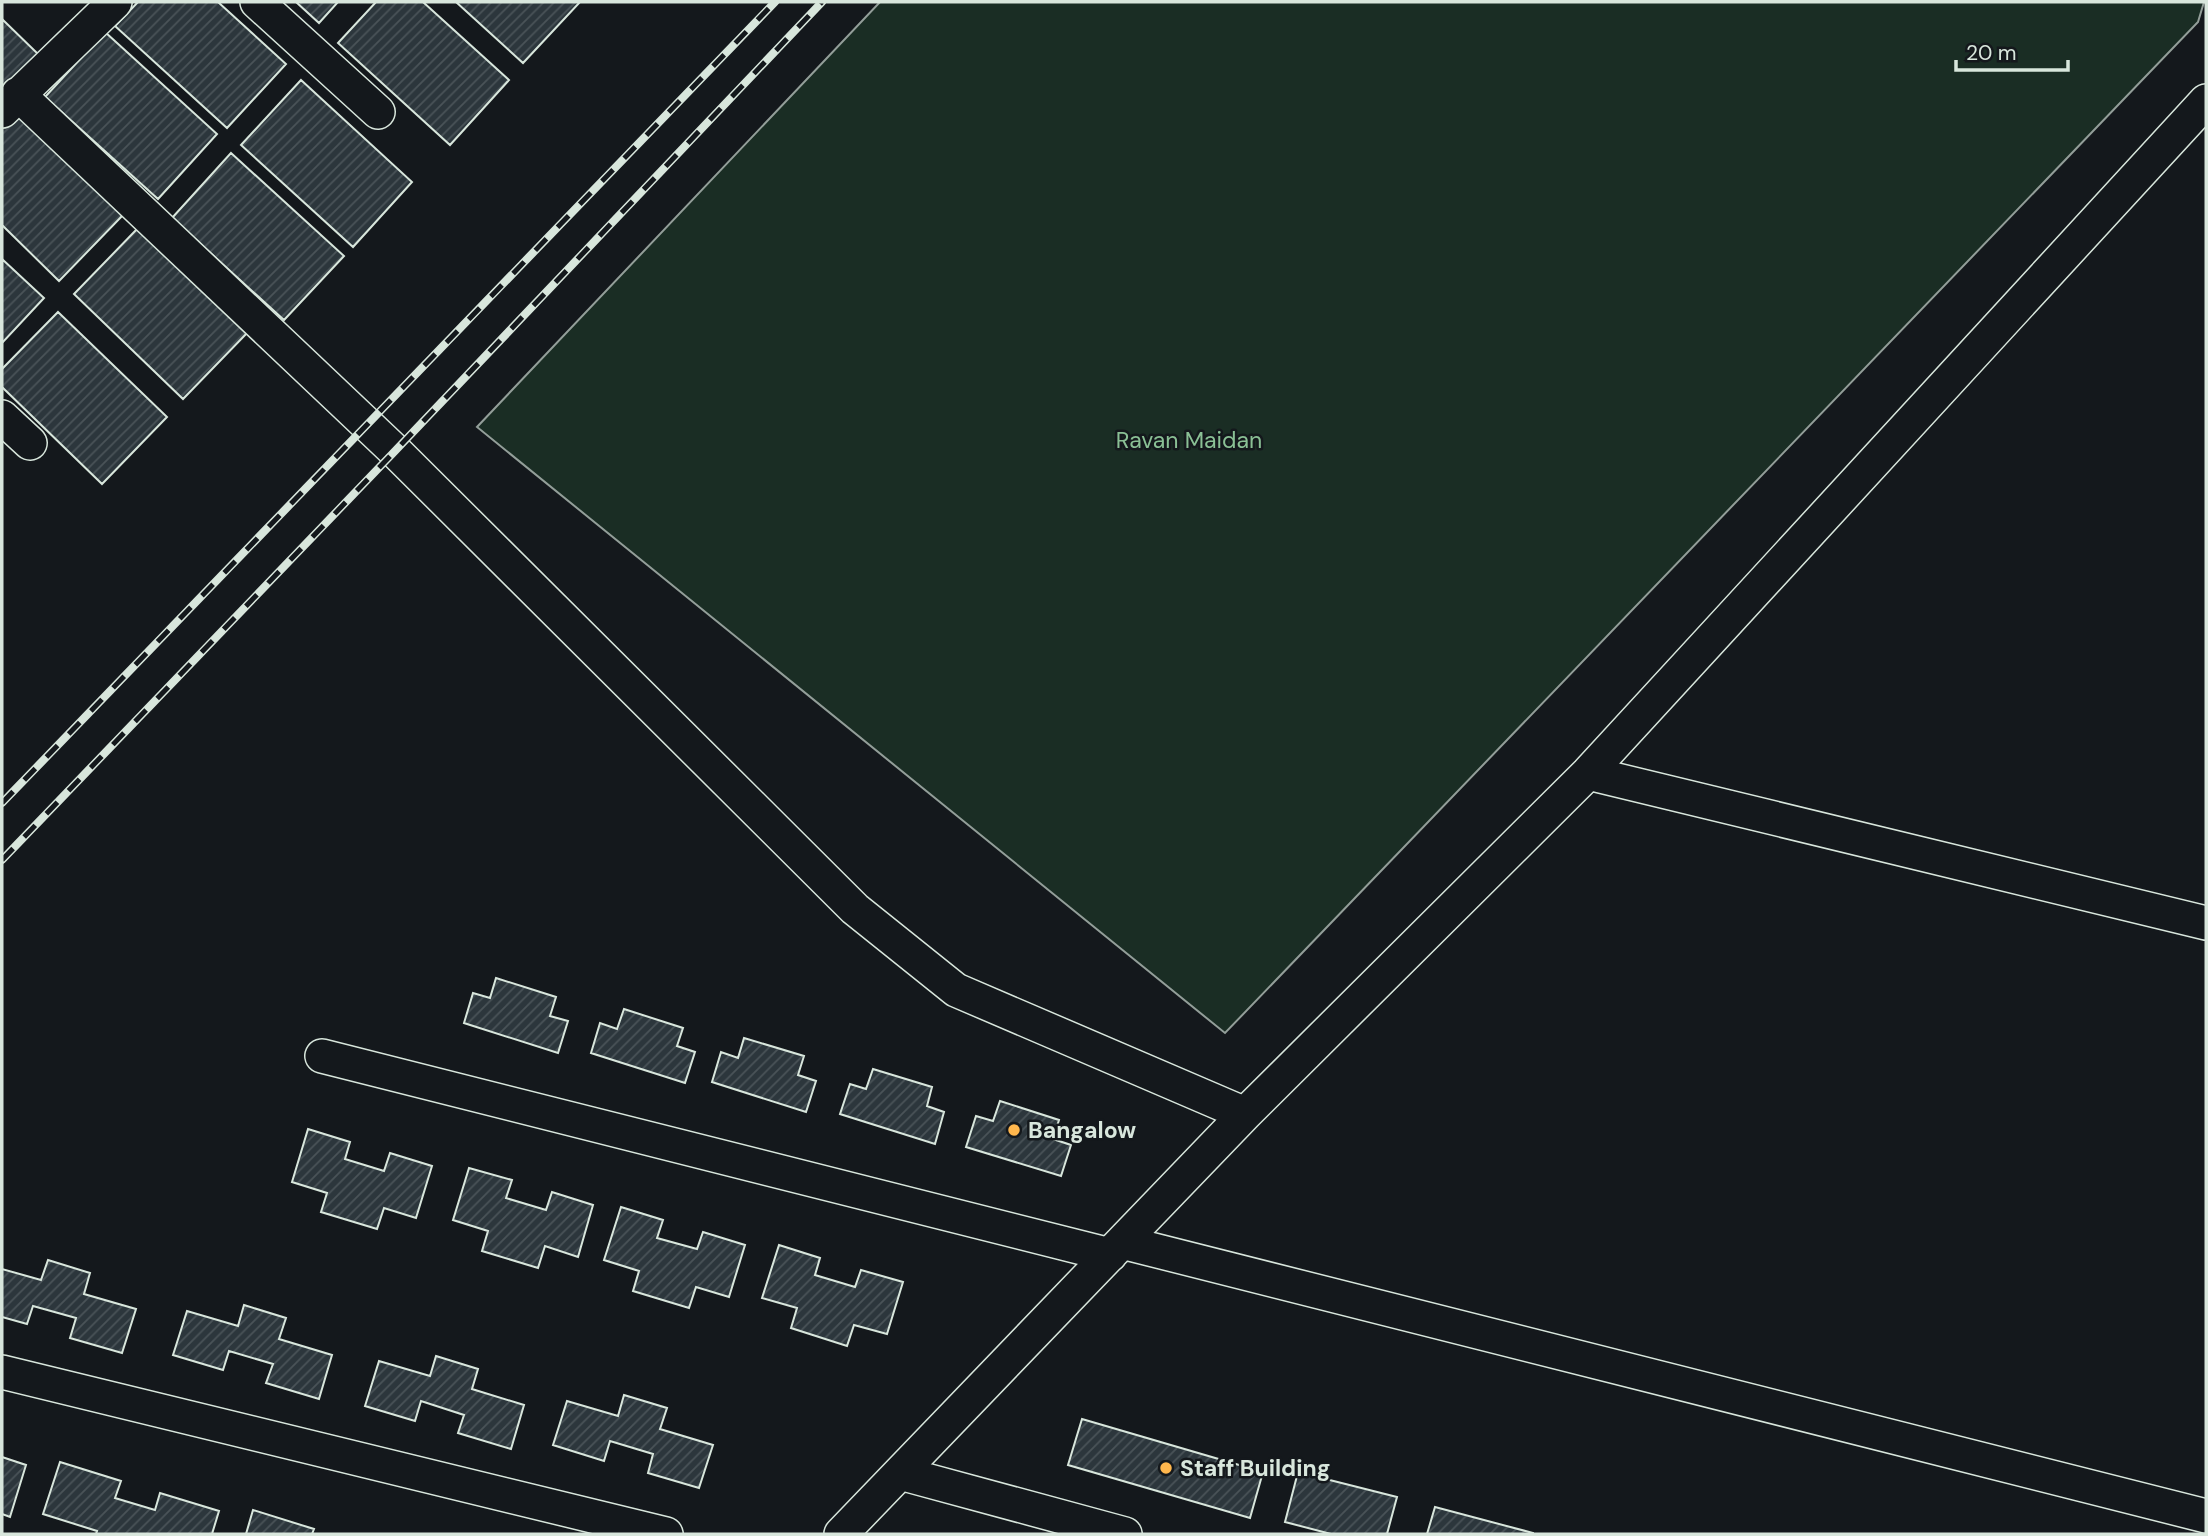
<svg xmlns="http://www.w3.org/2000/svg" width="2208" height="1536" font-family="'DM Sans',sans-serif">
	<defs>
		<pattern id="building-hatch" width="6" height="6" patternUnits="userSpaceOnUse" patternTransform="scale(1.75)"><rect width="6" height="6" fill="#2c363c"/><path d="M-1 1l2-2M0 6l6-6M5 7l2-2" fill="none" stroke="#4a5358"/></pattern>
	</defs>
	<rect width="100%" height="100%" fill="#14181c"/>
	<path fill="#1a2d24" stroke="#939e99" stroke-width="2" d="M880 2H2204L2198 22 1225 1033 477 427Z"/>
	<path fill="url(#building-hatch)" stroke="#d8e6dc" stroke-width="2" d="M138 2H218L286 64 227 128 115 26Z
		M296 2H338L319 23Z
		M376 2H423L509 80 450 145 338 43Z
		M456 2H580L523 63Z
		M2 19 38 54 2 90Z
		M105 32 217 134 158 199 45 97Z
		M301 80 412 182 353 247 241 145Z
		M15 109 124 214 59 281 2 225V122Z
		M231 153 344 256 284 320 172 218Z
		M139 227 248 332 183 399 74 294Z
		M2 259 44 298 2 343Z
		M58 312 167 417 102 484 2 387V369Z
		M496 978 556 997 550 1016 568 1021 558 1053 464 1023 473 993 490 998Z
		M624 1009 683 1028 677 1046 695 1052 685 1083 591 1053 600 1023 617 1029Z
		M744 1038 804 1056 798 1075 816 1081 806 1112 712 1082 721 1052 738 1058Z
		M873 1069 932 1087 927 1106 944 1112 935 1144 840 1114 850 1084 866 1089Z
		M1000 1101 1059 1120 1053 1139 1071 1145 1061 1176 966 1147 976 1116 993 1121Z
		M308 1129 350 1142 345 1159 384 1171 390 1153 432 1166 416 1218 384 1208 377 1229 321 1212 327 1193 292 1182Z
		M469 1168 512 1180 506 1198 546 1210 552 1192 593 1205 578 1257 545 1246 538 1268 482 1251 488 1231 453 1220Z
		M621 1207 663 1220 657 1238 697 1249 703 1232 745 1245 729 1297 696 1287 689 1308 633 1291 639 1271 604 1260Z
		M779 1245 820 1258 815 1275 855 1287 861 1270 903 1282 887 1334 854 1325 847 1346 791 1328 797 1308 762 1298Z
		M48 1260 90 1273 84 1294 136 1309 122 1353 70 1338 76 1318 33 1306 27 1324 2 1317V1269L41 1280Z
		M244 1305 286 1318 279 1339 332 1355 319 1399 266 1383 273 1364 229 1351 223 1370 173 1355 187 1311 238 1326Z
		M436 1356 478 1369 472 1389 524 1405 511 1449 458 1433 464 1415 421 1401 415 1421 365 1406 379 1361 430 1376Z
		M624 1395 667 1408 660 1429 713 1445 699 1488 648 1473 653 1454 610 1441 604 1461 553 1445 567 1401 618 1416Z
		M1082 1419 1263 1472 1250 1518 1068 1465Z
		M2 1457 26 1465 10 1517 2 1514Z
		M60 1462 121 1481 115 1498 155 1510 160 1493 219 1511 212 1534H96L97 1531 43 1514Z
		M1298 1472 1397 1497 1387 1534H1331L1285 1522Z
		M1435 1507 1533 1533V1534H1427Z
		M253 1510 314 1529 312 1534H246Z"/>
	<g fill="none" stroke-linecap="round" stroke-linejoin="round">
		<defs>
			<path id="street" d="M257 2 378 112
				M18 94 395 451 855 909 956 990 1245 1114
				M2 111 115 2
				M2 417 30 443
				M1588 773 2206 923
				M322 1056 1110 1255
				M1122 1242 2206 1516
				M2 1372 666 1534
				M900 1473 1125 1534
				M841 1534 1245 1114 1588 773 2206 101"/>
		</defs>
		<use href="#street" stroke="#d8e6dc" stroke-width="36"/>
		<use href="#street" stroke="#14181c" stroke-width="33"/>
		<defs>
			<path id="rail" d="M2 803 775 2
				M2 860 395 451 822 2"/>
		</defs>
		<use href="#rail" stroke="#d8e6dc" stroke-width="8"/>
		<use href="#rail" stroke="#14181c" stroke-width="5" stroke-dasharray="16" stroke-linecap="butt"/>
	</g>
	<g fill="#ffb74d" stroke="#14181c" stroke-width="2.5">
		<circle cx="1014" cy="1130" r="7"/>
		<circle cx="1166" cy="1468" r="7"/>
	</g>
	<g text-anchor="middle" stroke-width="5" stroke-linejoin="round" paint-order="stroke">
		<g font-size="23" fill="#8ac095" stroke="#14181c">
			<text x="1189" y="448">Ravan Maidan</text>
		</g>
		<g font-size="23" font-weight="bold" fill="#d8e6dc" stroke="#14181c" text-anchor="start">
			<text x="1028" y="1138">Bangalow</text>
			<text x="1180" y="1476">Staff Building</text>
		</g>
	</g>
	<rect width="2208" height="1536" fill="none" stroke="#d8e6dc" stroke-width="7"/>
	<path d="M1956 60v10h112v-10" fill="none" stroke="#d8e6dc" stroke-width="3.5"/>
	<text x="1966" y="60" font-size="21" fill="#d8e6dc" stroke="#14181c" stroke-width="5" paint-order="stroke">20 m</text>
</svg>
